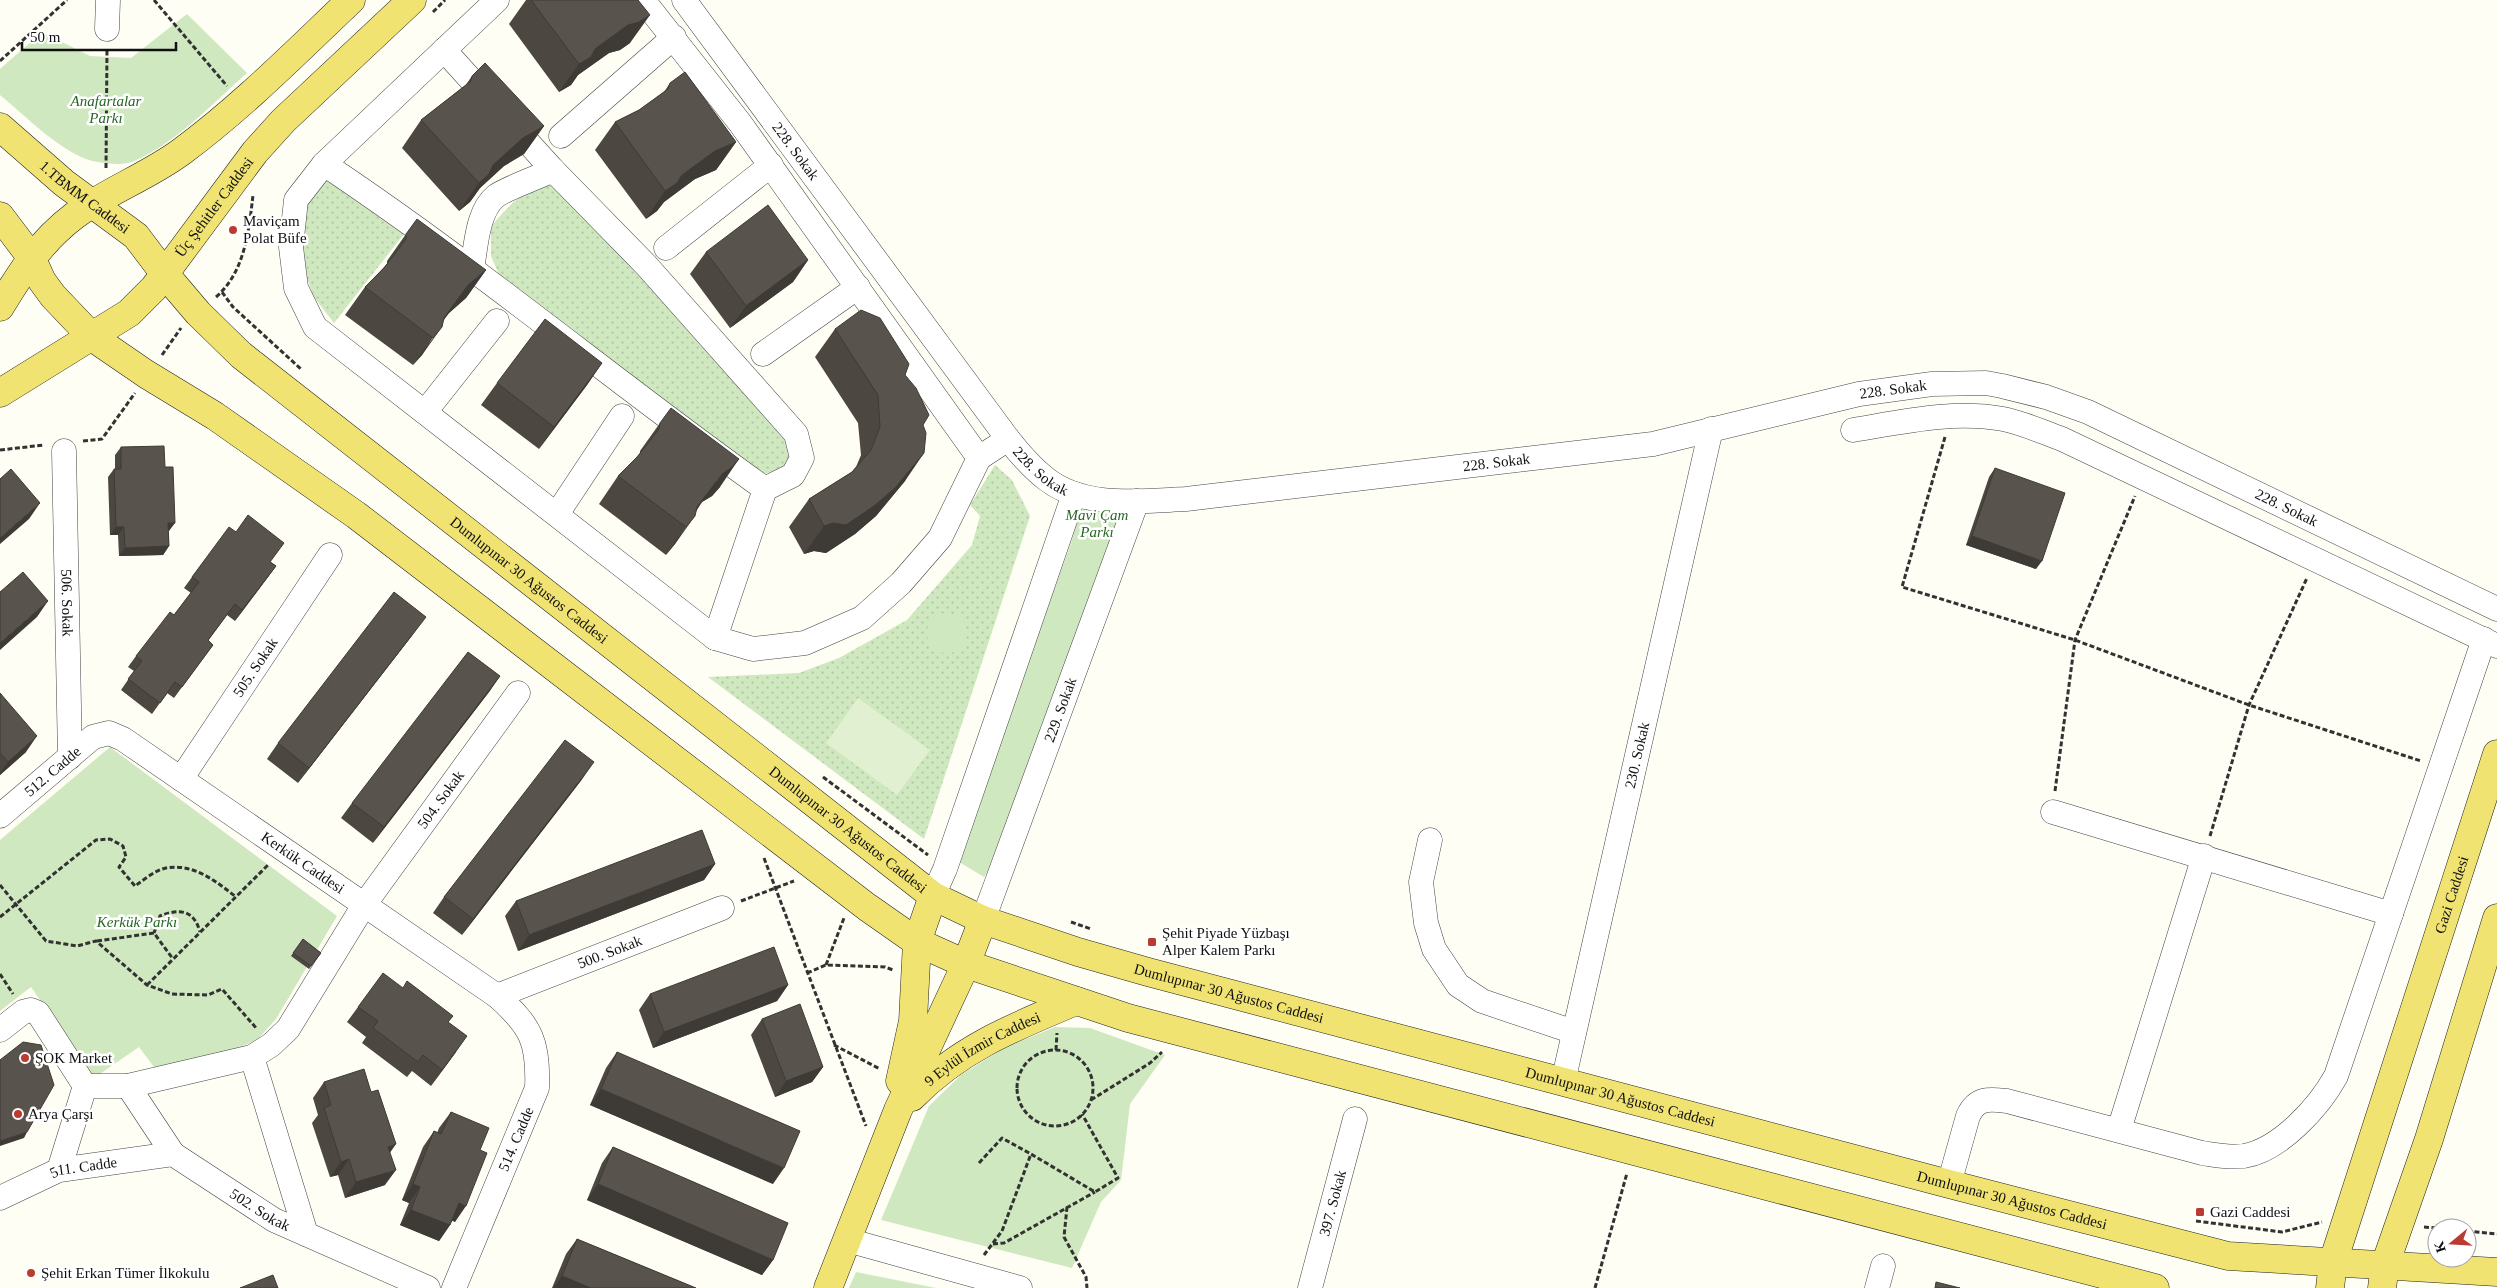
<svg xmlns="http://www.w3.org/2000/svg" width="2497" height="1288" font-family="Georgia,serif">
	<defs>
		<pattern id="grass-dots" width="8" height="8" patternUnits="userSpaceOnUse" patternTransform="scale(1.25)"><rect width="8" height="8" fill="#cfe8bf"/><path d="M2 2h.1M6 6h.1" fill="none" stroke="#b1c6a3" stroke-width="1.8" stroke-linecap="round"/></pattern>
	</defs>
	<rect width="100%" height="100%" fill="#fefef5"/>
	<path fill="url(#grass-dots)" d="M328 173 404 234 334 323 314 297 304 271 298 231 311 195Z
		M549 183 571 192 793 439 795 459 785 470 762 474 500 277 491 256V226C509 207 522 189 549 183Z
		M995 465 1012 480 1030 516 924 839 708 677 799 673 839 658 907 620 972 545 980 516 970 505Z"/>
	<path fill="#cfe8bf" d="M187 14 247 73C213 103 174 145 132 162 121 166 97 163 86 159 54 146 27 117 0 95V69L42 32 90 56 131 58Z
		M1078 496 1122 512 991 868 984 877 959 862 957 858 1071 543 1076 526Z
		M927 633a20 20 0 1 1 40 0a20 20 0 1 1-40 0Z
		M110 747 337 916 276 1019 258 1039 232 1051 157 1071 139 1047 94 1078 31 987 0 1011V840Z
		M1055 1027 1090 1028 1165 1055 1130 1104 1121 1180 1101 1202 1072 1268 881 1220 929 1106 961 1075 1004 1048Z
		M856 1272 936 1288H849Z"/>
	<path fill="#e1f0d0" d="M858 698 930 750 897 795 826 743Z"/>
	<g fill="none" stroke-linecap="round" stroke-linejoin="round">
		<defs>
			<g id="minor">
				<path d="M497 0 324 164 296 200 291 247 296 288 315 327 715 638 753 649 805 643 862 618 901 583 940 538 979 458 1008 439"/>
				<path d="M643 0 740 123 979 458"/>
				<path id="s1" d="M684 0 1008 439C1019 453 1031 467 1045 478 1083 509 1141 501 1186 499L1653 444 1859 394 1932 384 1986 383 2002 386 2046 397 2088 412 2497 609"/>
				<path d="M107 29 108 0"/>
				<path d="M444 50 553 170 646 265 796 434 802 458 793 475 765 489"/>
				<path d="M561 136 674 37"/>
				<path d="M324 164C476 265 616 383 765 489L715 638"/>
				<path d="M666 248 771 165"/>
				<path d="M472 269C476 247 477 211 496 196 505 189 541 176 553 170"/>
				<path d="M763 354 858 287"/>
				<path d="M425 412 497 321"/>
				<path d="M1853 430C1902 422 1953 410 2003 419 2023 423 2043 432 2062 439L2497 646"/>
				<path id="s2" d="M64 451 70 757"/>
				<path d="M557 514 622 416"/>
				<path id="s3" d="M181 779 330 555"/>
				<path d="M2053 812 2391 914"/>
				<path id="s4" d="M0 816 93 737 109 733 123 739 497 996C531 1026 539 1042 537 1088L454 1288"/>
				<path d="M1430 840 1421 882 1426 923 1434 949 1458 985 1482 1001 1574 1032"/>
				<path d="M933 896 945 869 1074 494"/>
				<path id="s5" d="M983 920 1137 501"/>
				<path id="s6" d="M497 996 722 908"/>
				<path d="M0 1030 23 1012 31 1010 38 1013 85 1086"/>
				<path d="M252 1057 306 1234"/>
				<path id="s7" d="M1563 1082 1711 429"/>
				<path id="s8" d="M128 1086 173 1154 274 1220 428 1288"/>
				<path d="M2119 1130 2204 856"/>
				<path id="s9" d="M59 1170 85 1086H128L252 1057 271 1045 288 1029 364 905 518 693"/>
				<path d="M1949 1184 1968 1116C1977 1097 1989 1099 2007 1101L2202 1153C2216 1155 2230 1158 2244 1156 2280 1150 2319 1107 2336 1076L2484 639"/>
				<path id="s10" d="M0 1198 59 1170 173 1154"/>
				<path d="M847 1240 1020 1288"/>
				<path id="s11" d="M1310 1288 1355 1119"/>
				<path d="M1877 1288 1883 1266"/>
			</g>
			<g id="major">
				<path id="s12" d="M0 127 64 183 136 236 164 273 198 313 241 355 933 896 983 920 1078 952 1148 972 1949 1184 2228 1256 2497 1272"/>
				<path d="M0 216 31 257 42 281 53 296 92 337 146 374 215 416 356 515 867 907 917 942 966 964 1128 1018 2155 1288"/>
				<path d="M0 307C22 271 40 242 74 216 107 191 147 177 181 152 242 107 296 52 351 0"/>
				<path id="s13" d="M0 393 129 313 154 288 255 152 283 121 412 0"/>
				<path d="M900 1081 913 1021 917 942 933 896"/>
				<path id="s14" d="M912 1097C960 1048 1014 1027 1076 1001"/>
				<path d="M828 1288 898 1110 966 964 983 920"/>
				<path id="s15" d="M2330 1288 2333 1262 2497 754"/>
				<path d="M2382 1288 2385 1265 2429 1139 2497 918"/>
			</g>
		</defs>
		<use href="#minor" stroke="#434343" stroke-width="25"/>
		<use href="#major" stroke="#212121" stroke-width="29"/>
		<path stroke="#323232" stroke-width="3" stroke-dasharray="5 2.5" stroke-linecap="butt" d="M154 0 227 86
			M433 12 445 0
			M0 61 67 0
			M106 168 107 50
			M222 292 233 307 302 370
			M216 297C245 272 249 230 253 195
			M162 355 181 328
			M1945 437 1902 587 2075 640 2249 705 2421 761
			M83 441 102 439 135 393
			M0 450 44 445
			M823 777 928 855
			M2055 791 2075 640 2135 496
			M2210 836 2249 705 2307 578
			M764 858 866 1126
			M0 885 46 941 77 946 96 941 147 985 172 994 208 995 222 989 257 1029
			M741 901 794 881
			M0 917 96 840 110 839 123 846 126 857 119 867 135 886C144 880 155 870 166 868 193 863 216 881 236 897
			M1071 922 1091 929
			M154 933 160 916C180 908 194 910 200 932
			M97 941 154 933 173 959
			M826 965 844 918
			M807 973 826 965 885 967 893 970
			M0 974 13 994
			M147 985 269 864
			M834 1045 880 1069
			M1056 1050 1057 1033
			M1017 1088a38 38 0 1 1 76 0a38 38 0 1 1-76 0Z
			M1091 1100 1150 1063 1162 1052
			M979 1163 1002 1138 1031 1154
			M1067 1207 1064 1237 1086 1277 1087 1288
			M2196 1221 2282 1232 2322 1222
			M2424 1227 2437 1228
			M2467 1231 2497 1234
			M993 1244 1004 1243 1095 1192
			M984 1255 1002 1231 1031 1154 1095 1192 1118 1178 1082 1114
			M1595 1288 1627 1173"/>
		<use href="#minor" stroke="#fff" stroke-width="24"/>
		<use href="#major" stroke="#f1e372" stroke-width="28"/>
	</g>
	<path fill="#4d4742" d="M526 0H638L630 43 620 50 609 53 578 75 571 85 559 92 509 24Z
		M472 76 544 126 524 154 504 166 480 188 470 202 459 211 402 148 421 120 465 86Z
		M670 83 736 142 716 170 695 179 664 202 657 211 646 219 595 150 615 122 639 110 664 92Z
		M406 234 486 270 466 298 449 313 443 321 422 355 413 365 345 315 365 287 387 264V261Z
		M706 252 808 260 793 282 730 328 690 274Z
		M835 329 905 375 923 425 905 481 876 516 855 534 826 553 814 551 804 554 789 527 809 499 852 472 856 467 861 455 858 423 815 357Z
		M602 363 587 385 539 449 481 405 497 383Z
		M660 423 720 487 712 496 702 502 697 510 675 544 666 555 599 504 618 476 640 454V451Z
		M121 447 165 467 169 531H168L169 546 163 555 119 556 118 535H110L108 477 114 469H115V455Z
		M1995 468 2036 569 1966 545 1989 477Z
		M271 562 276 566 268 577 235 621 227 615 208 641 213 645 174 698 167 693 152 714 121 690 134 671 128 667 136 656 174 615 191 593 184 588 192 577Z
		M414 633 298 783 267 759 278 743Z
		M500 676 489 692 373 843 341 818 352 803Z
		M0 693 26 752 0 775Z
		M583 778 462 935 433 913 444 897Z
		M715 864 704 880 518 951 505 916 516 901Z
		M303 939 321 953 309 969 291 956Z
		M788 985 777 1001 653 1048 639 1010 650 994Z
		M358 1007 448 1022 456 1052 431 1086 412 1071 407 1077 362 1043 366 1037 347 1022Z
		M762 1019 823 1067 812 1082 775 1097 751 1035Z
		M617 1052 773 1184 590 1105 606 1068Z
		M324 1082 390 1152 385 1185 345 1198 338 1175 330 1177 312 1123 318 1115 313 1098Z
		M451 1112 480 1150 455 1222 452 1220 450 1225 439 1241 400 1225 409 1203 402 1200 423 1147 434 1131 437 1133 439 1128Z
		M613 1147 773 1260 762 1275 587 1200 602 1163Z
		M577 1239 696 1288H552L566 1254Z"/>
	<path fill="#3e3a36" d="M650 15 630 43 620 50 609 53 578 75 571 85 559 92 579 64 595 49 628 25Z
		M544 126 524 154 504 166 480 188 470 202 459 211 479 183 493 165 523 138Z
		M736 142 716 170 695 179 664 202 657 211 646 219 665 191 682 175 715 151Z
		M808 260 793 282 730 328 746 306Z
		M486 270 466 298 449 313 431 336 444 318 468 285Z
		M442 327 422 355 413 365 433 338Z
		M602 363 587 385 539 449 554 427Z
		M924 453 905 481 876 516 855 534 826 553 814 551 804 554 824 526 833 523Z
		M739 459 720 487 712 496 702 502 684 526 697 507 722 474Z
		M40 503 29 519 0 544V538Z
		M695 516 675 544 666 555 686 527Z
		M168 523H175L169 531 162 532Z
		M116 527H124L118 535H110Z
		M1972 536 2042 561 2036 569 1966 545Z
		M169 546 163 555 119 556 125 548Z
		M276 566 268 577 235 621 242 610Z
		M48 601 37 617 0 650V643Z
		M426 617 414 633 298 783 309 768Z
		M500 676 489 692 373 843 384 827Z
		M37 736 26 752 0 775V773L8 762Z
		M594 762 583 778 462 935 473 919Z
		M715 864 704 880 518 951 529 935Z
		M788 985 777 1001 653 1048 664 1032Z
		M467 1036 456 1052 431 1086 442 1070Z
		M823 1067 812 1082 775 1097 786 1081Z
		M601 1089 784 1168 773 1184 590 1105Z
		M27 1132 24 1138 0 1146V1141Z
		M396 1144 385 1160 388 1147Z
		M349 1159 338 1175 330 1177 341 1162Z
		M396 1170 385 1185 345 1198 356 1182Z
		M413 1184 420 1187 409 1203 402 1200Z
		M598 1184 773 1260 762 1275 587 1200Z
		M459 1203 466 1206 455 1222 448 1219Z
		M411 1210 450 1225 439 1241 400 1225Z
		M562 1276 591 1288H553Z"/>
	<path fill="#59534d" stroke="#3e3a36" d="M531 0H638L650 15 639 22 628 25 595 49 591 57 579 64Z
		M485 63 544 126 523 138 493 165 489 174 479 183 421 120 471 81 472 76Z
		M685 72 736 142 715 151 682 175 677 183 665 191 615 122 639 110 668 89 670 83Z
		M768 205 808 260 746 306 706 252Z
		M417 219 486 270 468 285 444 318 442 327 433 338 365 287 384 268 406 239V234Z
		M861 310 880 318 909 364 905 375 916 388 929 415 923 425 926 433 924 453 895 488 874 506 846 525 833 523 824 526 809 499 852 472 871 450 880 427 878 395 835 329Z
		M545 319 602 363 554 427 497 383Z
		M671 408 739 459 731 468 722 474 697 507 695 516 686 527 618 476 637 457 659 429 660 423Z
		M164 446 165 467H173L175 523H168L169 546 125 548 124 527H116L114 469H121V447Z
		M1995 468 2065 493 2042 561 1972 536Z
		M11 469 40 503 0 538V479Z
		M248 515 284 543 270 562 276 566 242 610 235 604 208 640 213 645 182 687 175 682 160 703 128 679 142 661 136 656 170 612 174 615 199 582 192 577 229 527 236 532Z
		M23 572 48 601 0 643V592Z
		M394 592 426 617 309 768 278 743Z
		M468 652 500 676 384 827 352 803Z
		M0 693 37 736 8 762 0 753Z
		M565 740 594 762 473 919 444 897Z
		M702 830 715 864 529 935 516 901Z
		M303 939 321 953 311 966 293 953Z
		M774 947 788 985 664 1032 650 994Z
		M383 973 403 988 407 981 453 1016 448 1022 467 1036 442 1070 423 1055 418 1062 373 1028 378 1021 358 1007Z
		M800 1004 823 1067 786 1081 762 1019Z
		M23 1042 41 1045 54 1085 27 1132 0 1141V1060Z
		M617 1052 800 1131 784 1168 601 1089Z
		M364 1069 371 1092 378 1090 396 1144 388 1147 396 1170 356 1182 349 1159 341 1162 324 1108 331 1105 324 1082Z
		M451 1112 489 1128 480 1150 487 1153 466 1206 459 1203 450 1225 411 1210 420 1187 413 1184 434 1131 441 1134Z
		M613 1147 788 1223 773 1260 598 1184Z
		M577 1239 696 1288H591L562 1276Z
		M273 1275 278 1288H240Z
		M1936 1282 1960 1288H1935Z"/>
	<g fill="#ba3b2f" stroke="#fff" stroke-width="2">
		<circle cx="233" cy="230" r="5"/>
		<rect x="1147" y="937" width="10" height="10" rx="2.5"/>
		<circle cx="25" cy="1058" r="5"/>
		<circle cx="18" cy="1114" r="5"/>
		<rect x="2195" y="1207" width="10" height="10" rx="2.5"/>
		<circle cx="31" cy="1273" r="5"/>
	</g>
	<g text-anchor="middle" stroke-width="5" stroke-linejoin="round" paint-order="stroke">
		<g font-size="15" font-style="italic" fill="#286623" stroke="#fff">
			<text x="106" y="106">Anafartalar<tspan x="106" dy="17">Parkı</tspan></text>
			<text x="1097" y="520">Mavi Çam<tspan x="1097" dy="17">Parkı</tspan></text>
			<text x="137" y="927">Kerkük Parkı</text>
		</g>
		<g font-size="15" fill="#101010" stroke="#fff">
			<text dy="5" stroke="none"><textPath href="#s1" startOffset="188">228. Sokak</textPath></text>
			<text dy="5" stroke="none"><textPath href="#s12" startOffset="110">1.TBMM Caddesi</textPath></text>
			<text dy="5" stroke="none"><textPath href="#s13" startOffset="288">Üç Şehitler Caddesi</textPath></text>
			<text dy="5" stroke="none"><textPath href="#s1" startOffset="1462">228. Sokak</textPath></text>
			<text dy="5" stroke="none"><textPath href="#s1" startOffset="1058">228. Sokak</textPath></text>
			<text dy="5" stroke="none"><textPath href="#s1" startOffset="592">228. Sokak</textPath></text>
			<text dy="5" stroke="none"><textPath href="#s1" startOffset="1882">228. Sokak</textPath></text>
			<text dy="5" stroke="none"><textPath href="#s12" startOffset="699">Dumlupınar 30 Ağustos Caddesi</textPath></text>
			<text dy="5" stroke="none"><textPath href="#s2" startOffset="152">506. Sokak</textPath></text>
			<text dy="5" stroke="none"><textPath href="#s3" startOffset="134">505. Sokak</textPath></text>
			<text dy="5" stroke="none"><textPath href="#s5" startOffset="224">229. Sokak</textPath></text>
			<text dy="5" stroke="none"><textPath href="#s7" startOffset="335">230. Sokak</textPath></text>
			<text dy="5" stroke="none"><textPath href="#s4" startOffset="69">512. Cadde</textPath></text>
			<text dy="5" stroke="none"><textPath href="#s9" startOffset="580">504. Sokak</textPath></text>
			<text dy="5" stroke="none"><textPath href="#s12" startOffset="1104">Dumlupınar 30 Ağustos Caddesi</textPath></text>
			<text dy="5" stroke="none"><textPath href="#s4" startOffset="372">Kerkük Caddesi</textPath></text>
			<text dy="5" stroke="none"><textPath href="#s15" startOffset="412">Gazi Caddesi</textPath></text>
			<text dy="5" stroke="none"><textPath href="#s6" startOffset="121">500. Sokak</textPath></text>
			<text dy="5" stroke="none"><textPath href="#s12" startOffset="1524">Dumlupınar 30 Ağustos Caddesi</textPath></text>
			<text dy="5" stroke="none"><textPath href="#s14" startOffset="86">9 Eylül İzmir Caddesi</textPath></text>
			<text dy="5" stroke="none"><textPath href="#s12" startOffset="1929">Dumlupınar 30 Ağustos Caddesi</textPath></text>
			<text transform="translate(516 1139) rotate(-67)" y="5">514. Cadde</text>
			<text dy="5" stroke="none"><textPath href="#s10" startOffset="90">511. Cadde</textPath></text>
			<text dy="5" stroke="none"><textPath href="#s12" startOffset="2334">Dumlupınar 30 Ağustos Caddesi</textPath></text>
			<text dy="5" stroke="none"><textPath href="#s11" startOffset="88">397. Sokak</textPath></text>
			<text dy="5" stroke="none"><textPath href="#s8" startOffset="185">502. Sokak</textPath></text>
		</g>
		<g font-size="15" fill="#101010" stroke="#fff" text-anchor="start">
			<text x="243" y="226">Maviçam<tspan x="243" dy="17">Polat Büfe</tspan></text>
			<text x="1162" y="938">Şehit Piyade Yüzbaşı<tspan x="1162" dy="17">Alper Kalem Parkı</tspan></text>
			<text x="35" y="1063">ŞOK Market</text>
			<text x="28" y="1119">Arya Çarşı</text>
			<text x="2210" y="1217">Gazi Caddesi</text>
			<text x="41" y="1278">Şehit Erkan Tümer İlkokulu</text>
		</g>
	</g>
	<g transform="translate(2452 1243) rotate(252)"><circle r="24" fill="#ffffff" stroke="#9f9f9f"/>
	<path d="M0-4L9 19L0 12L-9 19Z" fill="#ba3b2f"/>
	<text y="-8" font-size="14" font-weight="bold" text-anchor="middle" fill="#101010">K</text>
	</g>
	<path d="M22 42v8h154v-8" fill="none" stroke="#101010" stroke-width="2.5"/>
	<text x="30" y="42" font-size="15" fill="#101010" stroke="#ffffff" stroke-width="4" paint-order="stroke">50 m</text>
</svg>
